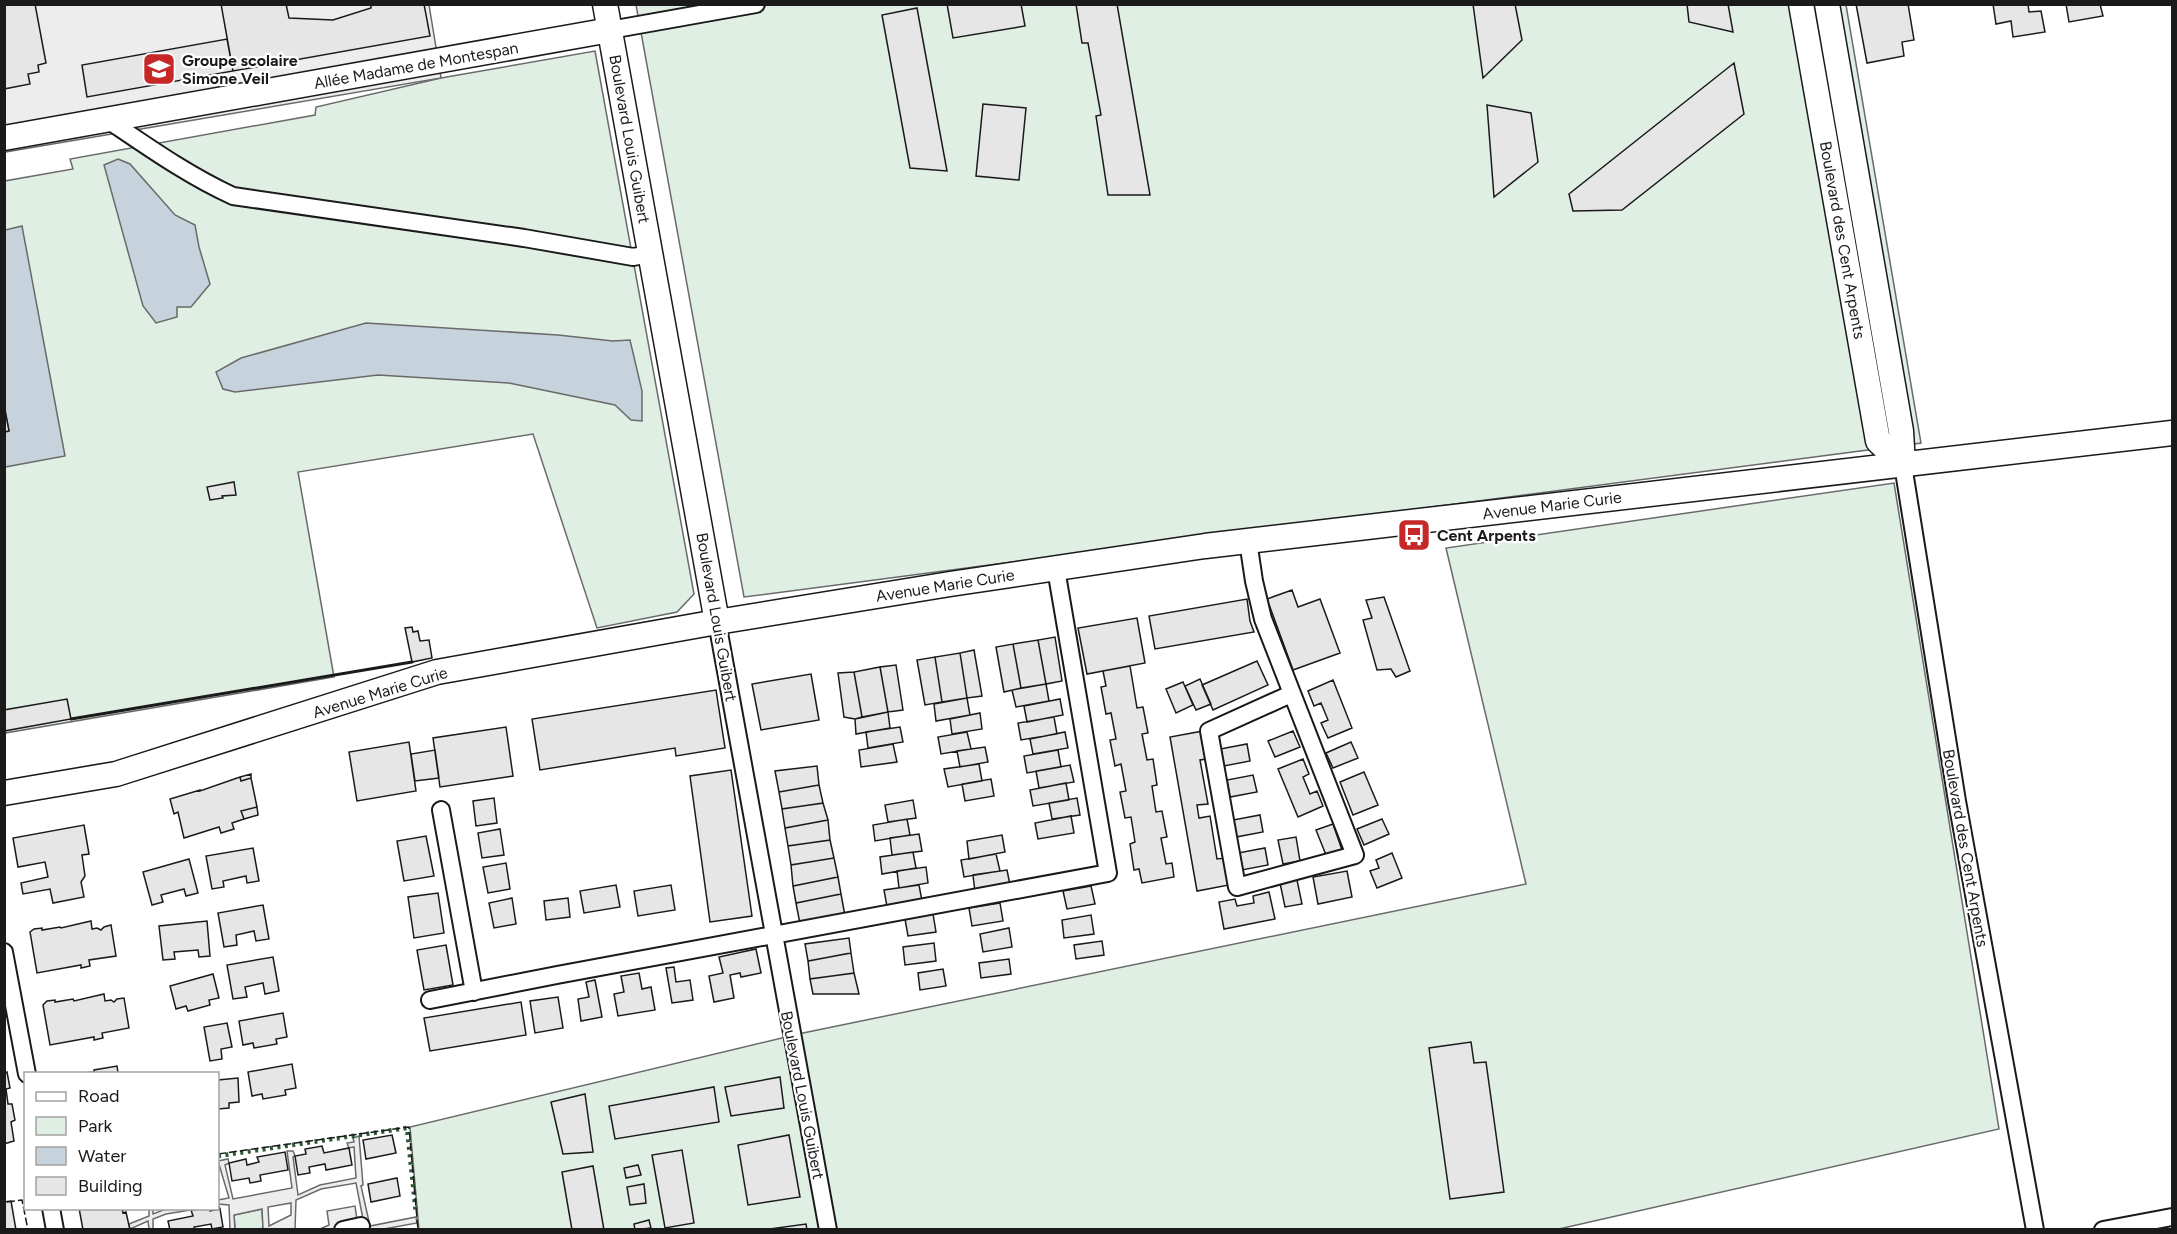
<svg xmlns="http://www.w3.org/2000/svg" width="2177" height="1234" font-family="Figtree,sans-serif">
	<rect width="100%" height="100%" fill="#fff"/>
	<path fill="#e0efe3" stroke="#6a6a6a" stroke-width="1.5" d="M636 5H1846L1921 443 744 597Z
		M595 51 694 594 677 612 597 628 533 434 298 472 334 677 5 733V181L73 169 70 159 315 115 316 107 441 78Z
		M1894 483 1999 1129 1559 1229 419 1230 410 1127 803 1033 1526 884 1446 548Z
		M262 1209 263 1229H235L234 1215Z"/>
	<path fill="#ededed" stroke="#6a6a6a" stroke-width="1.5" fill-rule="evenodd" d="M5 5H429L441 78 5 152Z
		M359 1136 363 1185 361 1186 370 1226 416 1217 417 1223 384 1229H320L329 1225 327 1211 355 1206 357 1220 363 1219 356 1183 321 1189 296 1200 295 1229H261L263 1228 262 1209 234 1215 235 1229H230L229 1205 218 1204V1200L229 1198 218 1161 228 1159 229 1163 225 1165 233 1199 292 1188 287 1151H293L295 1156 293 1157 298 1195 320 1185 356 1178 354 1147 349 1148 347 1143 354 1142 353 1138ZM291 1203V1215L269 1226 268 1207Z
		M149 1209H153V1214L166 1209H197L166 1214 153 1219V1229H149L148 1221 130 1229 129 1224 149 1216Z"/>
	<path fill="#c6d2dc" stroke="#6a6a6a" stroke-width="1.5" d="M118 159 130 164 175 215 195 225 199 247 210 284 191 307H177V317L156 323 143 306 104 165Z
		M22 226 65 456 5 467V432L9 431 4 405 5 230Z
		M366 323 558 335 613 341 630 340 642 391V421L631 420 615 405 509 383 378 375 235 392 223 389 216 372 241 358Z"/>
	<path fill="#e6e6e6" stroke="#1a1a1a" stroke-width="1.5" d="M4 4H35L46 63 38 65 39 72 28 74 30 84 4 89Z
		M221 4H286L289 18 333 20 371 8V4H424L430 36 233 71Z
		M947 4H1021L1025 26 953 38Z
		M1076 4H1117L1150 195H1108L1096 116 1101 115 1088 43H1082Z
		M1473 4H1515L1522 40 1483 78Z
		M1687 4H1728L1733 32 1689 22Z
		M1856 4H1908L1914 40 1902 42 1904 56 1867 63Z
		M1993 4H2028L2029 12 2041 11 2045 32 2013 37 2011 21 1996 24Z
		M2066 4H2100L2103 16 2069 22Z
		M917 8 947 171 910 168 882 15Z
		M227 39 233 71 87 97 82 65Z
		M1734 63 1744 114 1622 210 1573 211 1569 194Z
		M983 104 1026 108 1019 180 976 176Z
		M1487 105 1531 113 1538 162 1494 197Z
		M4 405 9 431 4 432Z
		M234 482 236 495 222 496 223 498 210 500 207 487Z
		M1292 590 1298 607 1320 599 1340 653 1293 670 1267 599Z
		M1384 597 1410 671 1396 677 1391 669 1377 670 1363 620 1372 618 1366 600Z
		M1247 599 1250 621 1254 632 1155 649 1149 616Z
		M1137 618 1145 663 1087 674 1078 628Z
		M412 627 413 632 418 631 420 641 429 640 432 658 412 662 405 628Z
		M1055 637 1062 681 1046 684 1038 640Z
		M1038 640 1046 684 1021 688 1013 644Z
		M1013 644 1021 688 1004 692 996 647Z
		M974 650 982 696 967 698 960 653Z
		M960 653 967 698 942 702 935 657Z
		M935 657 942 702 925 705 917 660Z
		M1257 661 1268 685 1213 710 1202 685Z
		M896 665 903 710 888 712 880 667Z
		M1130 666 1137 708 1143 707 1148 733 1142 734 1147 760 1153 759 1157 785 1152 786 1156 812 1162 811 1167 837 1161 838 1166 864 1172 863 1174 877 1142 883 1139 869 1134 870 1130 844 1135 842 1131 817 1125 818 1120 792 1126 791 1121 764 1115 766 1110 740 1116 739 1111 713 1106 714 1101 687 1106 686 1103 671Z
		M880 667 888 712 862 717 854 672Z
		M854 672 862 717 855 719 844 717 838 673Z
		M811 674 819 720 761 730 752 684Z
		M1200 679 1211 704 1196 710 1185 686Z
		M1333 680 1352 728 1328 738 1321 723 1328 720 1321 703 1314 706 1308 691Z
		M1183 682 1193 705 1176 713 1166 689Z
		M1046 684 1049 701 1016 707 1012 690Z
		M716 690 725 748 676 756 675 748 540 770 532 719Z
		M967 698 970 715 936 721 934 704Z
		M67 699 71 719 4 731V710Z
		M1060 699 1063 715 1027 722 1024 706Z
		M888 712 890 728 856 734 855 719Z
		M980 713 982 729 952 734 950 719Z
		M1054 717 1057 734 1021 740 1018 723Z
		M506 727 513 776 440 787 433 738Z
		M900 727 903 742 868 748 866 732Z
		M1203 731 1207 759 1200 760 1208 804 1197 805 1199 818 1210 816 1217 859 1225 858 1229 885 1197 891 1170 737Z
		M1293 731 1300 747 1275 757 1268 741Z
		M967 732 971 749 941 754 938 737Z
		M1065 732 1068 748 1033 754 1030 739Z
		M409 742 416 791 357 801 349 752Z
		M1351 742 1358 758 1333 768 1326 753Z
		M893 744 897 762 861 767 859 750Z
		M1247 744 1250 761 1224 766 1220 749Z
		M985 747 988 762 960 767 957 751Z
		M435 750 439 778 415 781 411 754Z
		M1058 750 1061 767 1027 773 1024 756Z
		M1303 759 1309 774 1303 777 1310 794 1317 791 1323 806 1298 817 1278 769Z
		M979 764 982 781 948 787 944 769Z
		M1070 765 1074 782 1039 788 1036 771Z
		M817 766 819 785 779 792 775 771Z
		M731 770 752 916 710 922 690 776Z
		M1364 772 1378 805 1353 815 1340 782Z
		M251 774V778L241 781 240 777Z
		M1253 775 1257 792 1230 797 1227 780Z
		M240 777 241 781 251 778 257 807 241 811 244 819 232 823 234 829 221 833 219 827 184 838 178 812 174 814 170 799 200 790V791Z
		M991 779 994 796 965 801 962 784Z
		M1066 783 1069 800 1033 806 1030 790Z
		M819 785 823 803 782 809 779 792Z
		M494 798 497 823 476 826 473 801Z
		M1077 798 1080 815 1052 819 1049 803Z
		M913 800 916 818 888 822 885 805Z
		M823 803 828 820 785 828 782 809Z
		M257 807 258 815 244 819 241 811Z
		M1260 815 1263 832 1236 837 1233 820Z
		M1071 816 1074 833 1038 839 1035 823Z
		M907 819 910 835 875 841 873 825Z
		M1382 819 1389 834 1364 845 1357 829Z
		M828 820 830 840 788 846 785 828Z
		M1333 824 1342 850 1326 855 1316 830Z
		M84 825 89 854 82 855 85 876 81 882 84 897 53 903 50 889 23 894 21 883 48 877 45 862 18 867 13 838Z
		M500 829 504 855 482 858 478 833Z
		M919 834 922 851 892 855 890 838Z
		M1002 835 1005 852 969 859 967 841Z
		M426 836 434 876 404 881 397 841Z
		M1296 837 1300 861 1283 864 1278 840Z
		M830 840 834 858 791 865 788 846Z
		M253 848 259 881 247 883 246 876 223 881 224 887 212 889 206 856Z
		M1265 848 1268 865 1242 870 1238 853Z
		M913 852 916 868 882 874 880 857Z
		M1392 853 1402 878 1377 888 1370 871 1379 868 1376 860Z
		M996 854 1000 871 964 877 961 860Z
		M834 858 838 877 793 886 791 865Z
		M189 859 198 893 186 896 184 889 161 895 163 902 152 905 143 872Z
		M506 863 510 889 488 893 483 867Z
		M926 867 928 883 899 888 897 871Z
		M1007 870 1010 885 975 892 973 875Z
		M1347 871 1352 897 1318 904 1313 877Z
		M838 877 841 894 796 903 793 886Z
		M1297 880 1302 904 1285 907 1280 883Z
		M616 885 620 907 584 913 580 891Z
		M671 885 675 910 638 916 634 891Z
		M919 885 922 901 887 907 884 890Z
		M1091 886 1095 904 1067 909 1063 891Z
		M1269 892 1275 919 1224 929 1219 902 1235 899 1237 906 1254 903 1253 896Z
		M438 893 444 933 414 938 408 897Z
		M841 894 845 916 800 924 796 903Z
		M512 898 516 924 494 928 489 903Z
		M568 898 570 917 546 920 544 901Z
		M1000 903 1003 921 972 926 969 908Z
		M263 905 269 939 256 941 254 931 236 935 237 945 224 947 218 913Z
		M933 914 936 932 908 936 905 919Z
		M1091 915 1094 934 1064 938 1062 920Z
		M91 921 92 929 97 928 101 930 104 927 111 925 116 956 89 960 90 966 81 968V965L37 973 30 932 34 929 42 928V930L60 927 61 928Z
		M207 921 210 956 199 957 198 950 174 952 175 959 163 960 159 926Z
		M1009 928 1012 947 983 952 980 934Z
		M849 938 851 953 808 961 805 944Z
		M1102 941 1104 955 1076 959 1074 945Z
		M934 943 936 961 905 965 903 947Z
		M446 945 453 985 424 990 417 950Z
		M756 949 761 973 741 977 740 973 730 975 734 998 714 1002 709 976 723 973 719 957Z
		M851 953 854 973 810 979 808 961Z
		M273 957 279 991 265 994 263 983 245 987 247 997 233 999 227 965Z
		M1009 959 1011 974 981 978 979 963Z
		M674 967 676 982 690 980 693 1000 672 1003 666 968Z
		M943 969 946 986 920 990 918 973Z
		M639 973 642 989 651 987 655 1010 618 1016 614 994 624 992 621 976Z
		M854 973 859 994H813L810 979Z
		M213 974 219 998 209 1000 210 1005 188 1011 186 1006 176 1009 170 986Z
		M595 980 602 1017 581 1021 578 999 589 997 586 982Z
		M104 994 105 1001 111 1000 114 1002 117 999 124 998 129 1028 102 1033 103 1038 94 1040V1037L50 1045 43 1005 47 1001 55 1000V1002L73 999 74 1001Z
		M558 997 563 1028 535 1033 530 1001Z
		M521 1002 526 1035 430 1051 424 1018Z
		M283 1013 287 1037 276 1039 277 1044 254 1048 253 1043 243 1045 239 1021Z
		M227 1023 232 1047 221 1049 222 1059 210 1061 204 1027Z
		M1471 1042 1474 1063 1486 1062 1504 1192 1450 1199 1429 1048Z
		M292 1064 296 1088 285 1090 286 1095 263 1099 262 1094 252 1096 248 1072Z
		M117 1066 118 1073 125 1074H74L94 1072V1070Z
		M7 1072 10 1088 6 1089 8 1104H12L15 1120 11 1122 14 1141 4 1144V1073Z
		M780 1077 784 1108 731 1116 725 1087Z
		M238 1078 239 1102 229 1103V1108L218 1109V1080Z
		M714 1087 719 1122 615 1139 609 1106Z
		M585 1094 593 1152 563 1154 551 1102Z
		M392 1135 396 1153 366 1159 363 1140Z
		M789 1135 800 1197 748 1205 738 1145Z
		M322 1146 324 1153 349 1148 352 1165 326 1170 325 1164 309 1167 310 1173 298 1175 295 1156 306 1154 305 1149Z
		M682 1150 694 1223 665 1228 652 1155Z
		M285 1152 288 1170 260 1175 261 1181 250 1183 249 1178 232 1181 229 1163 246 1159 247 1165 259 1162 257 1157Z
		M638 1165 641 1175 626 1178 624 1168Z
		M593 1166 604 1230H572L562 1172Z
		M397 1178 400 1196 371 1202 368 1184Z
		M644 1184 646 1203 630 1205 627 1187Z
		M11 1201 16 1230H4V1202Z
		M79 1208H122L123 1213 126 1212 130 1230H83Z
		M209 1208 210 1211 220 1209 223 1227 212 1229 211 1224 194 1227 195 1230H170L168 1221 193 1216 191 1210Z
		M649 1220 651 1228 635 1230 634 1224Z
		M806 1224 807 1230H762Z"/>
	<g fill="none" stroke-linecap="round" stroke-linejoin="round">
		<defs>
			<path id="street" d="M610 30 756 4
				M108 120C148 147 189 176 233 196L524 238 633 257 650 254
				M1903 465 1957 801 2035 1230
				M1248 541 1254 581 1263 619 1355 855 1237 887 1209 731 1291 694
				M717 622C754 824 790 1027 828 1230
				M441 810 474 992
				M4 952 27 1074
				M430 1000 557 975 1108 873 1056 569
				M51 1208 55 1230
				M343 1230 361 1226
				M2103 1230 2172 1217"/>
			<path id="secondary" d="M605 4 717 622
				M1801 4 1878 441 1903 465
				M1827 4 1901 431 1903 465
				M4 138 610 30
				M4 793 116 774 437 672 717 622 950 584 1205 546 2172 433"/>
		</defs>
		<use href="#street" stroke="#1a1a1a" stroke-width="20"/>
		<use href="#secondary" stroke="#1a1a1a" stroke-width="27"/>
		<use href="#street" stroke="#fff" stroke-width="16"/>
		<use href="#secondary" stroke="#fff" stroke-width="24"/>
		<path stroke="#2b5a34" stroke-width="4.5" stroke-dasharray="3 4.5" stroke-linecap="butt" d="M218 1156 407 1128 416 1214
			M416 1228V1230"/>
		<path stroke="#1a1a1a" stroke-width="1.5" stroke-dasharray="8 3" stroke-linecap="butt" d="M218 1154 409 1127 418 1230
			M7 1202 22 1200 28 1230
			M218 1204 220 1209"/>
		<path stroke="#1a1a1a" stroke-width="3" d="M71 719 412 662"/>
	</g>
	<defs>
		<symbol id="school-square" viewBox="-11 -11 22 22"><rect x="-9" y="-9" width="18" height="18" rx="4" fill="#c62828" stroke="#fff"/><path d="M0-5L7-2L0 1L-7-2ZM-4 1L0 2.5L4 1V4Q0 6-4 4Z" fill="#fff"/></symbol>
		<symbol id="bus-square" viewBox="-11 -11 22 22"><rect x="-9" y="-9" width="18" height="18" rx="4" fill="#c62828" stroke="#fff"/><path d="M-5-6H5V4H4V6H2V4H-2V6H-4V4H-5ZM-3.5-4V0h7V-4ZM-3.5 1.2v1.5H-2V1.2ZM2 1.2v1.5H3.5V1.2Z" fill="#fff"/></symbol>
	</defs>
	<g fill-rule="evenodd">
		<use href="#school-square" x="140" y="50" width="38" height="38"/>
		<use href="#bus-square" x="1395" y="516" width="38" height="38"/>
	</g>
	<g text-anchor="middle" stroke-width="4.5" stroke-linejoin="round" paint-order="stroke">
		<g font-size="16" font-weight="bold" fill="#1a1a1a" stroke="#fff" text-anchor="start">
			<text x="182" y="66">Groupe scolaire<tspan x="182" dy="18">Simone Veil</tspan></text>
			<text x="1437" y="541">Cent Arpents</text>
		</g>
		<g font-size="16" fill="#1a1a1a" stroke="#fff">
			<text transform="translate(416 65) rotate(-10)" y="6">Allée Madame de Montespan</text>
			<text transform="translate(630 139) rotate(80)" y="6">Boulevard Louis Guibert</text>
			<text transform="translate(1843 240) rotate(80)" y="6">Boulevard des Cent Arpents</text>
			<text transform="translate(1552 505) rotate(-7)" y="6">Avenue Marie Curie</text>
			<text transform="translate(945 585) rotate(-9)" y="6">Avenue Marie Curie</text>
			<text transform="translate(717 617) rotate(80)" y="6">Boulevard Louis Guibert</text>
			<text transform="translate(380 692) rotate(-17)" y="6">Avenue Marie Curie</text>
			<text transform="translate(1966 848) rotate(80)" y="6">Boulevard des Cent Arpents</text>
			<text transform="translate(803 1095) rotate(79)" y="6">Boulevard Louis Guibert</text>
		</g>
	</g>
	<rect width="2177" height="1234" fill="none" stroke="#1a1a1a" stroke-width="12"/>
	<rect x="24" y="1072" width="195" height="138" fill="#ffffff" stroke="#a3a3a3" stroke-width="1.5"/>
	<rect x="36" y="1092" width="30" height="9" fill="#ffffff" stroke="#a3a3a3" stroke-width="1.5"/>
	<text x="78" y="1102" font-size="18" fill="#1a1a1a">Road</text>
	<rect x="36" y="1117" width="30" height="18" fill="#e0efe3" stroke="#a3a3a3" stroke-width="1.5"/>
	<text x="78" y="1132" font-size="18" fill="#1a1a1a">Park</text>
	<rect x="36" y="1147" width="30" height="18" fill="#c6d2dc" stroke="#a3a3a3" stroke-width="1.5"/>
	<text x="78" y="1162" font-size="18" fill="#1a1a1a">Water</text>
	<rect x="36" y="1177" width="30" height="18" fill="#e6e6e6" stroke="#a3a3a3" stroke-width="1.5"/>
	<text x="78" y="1192" font-size="18" fill="#1a1a1a">Building</text>
</svg>
